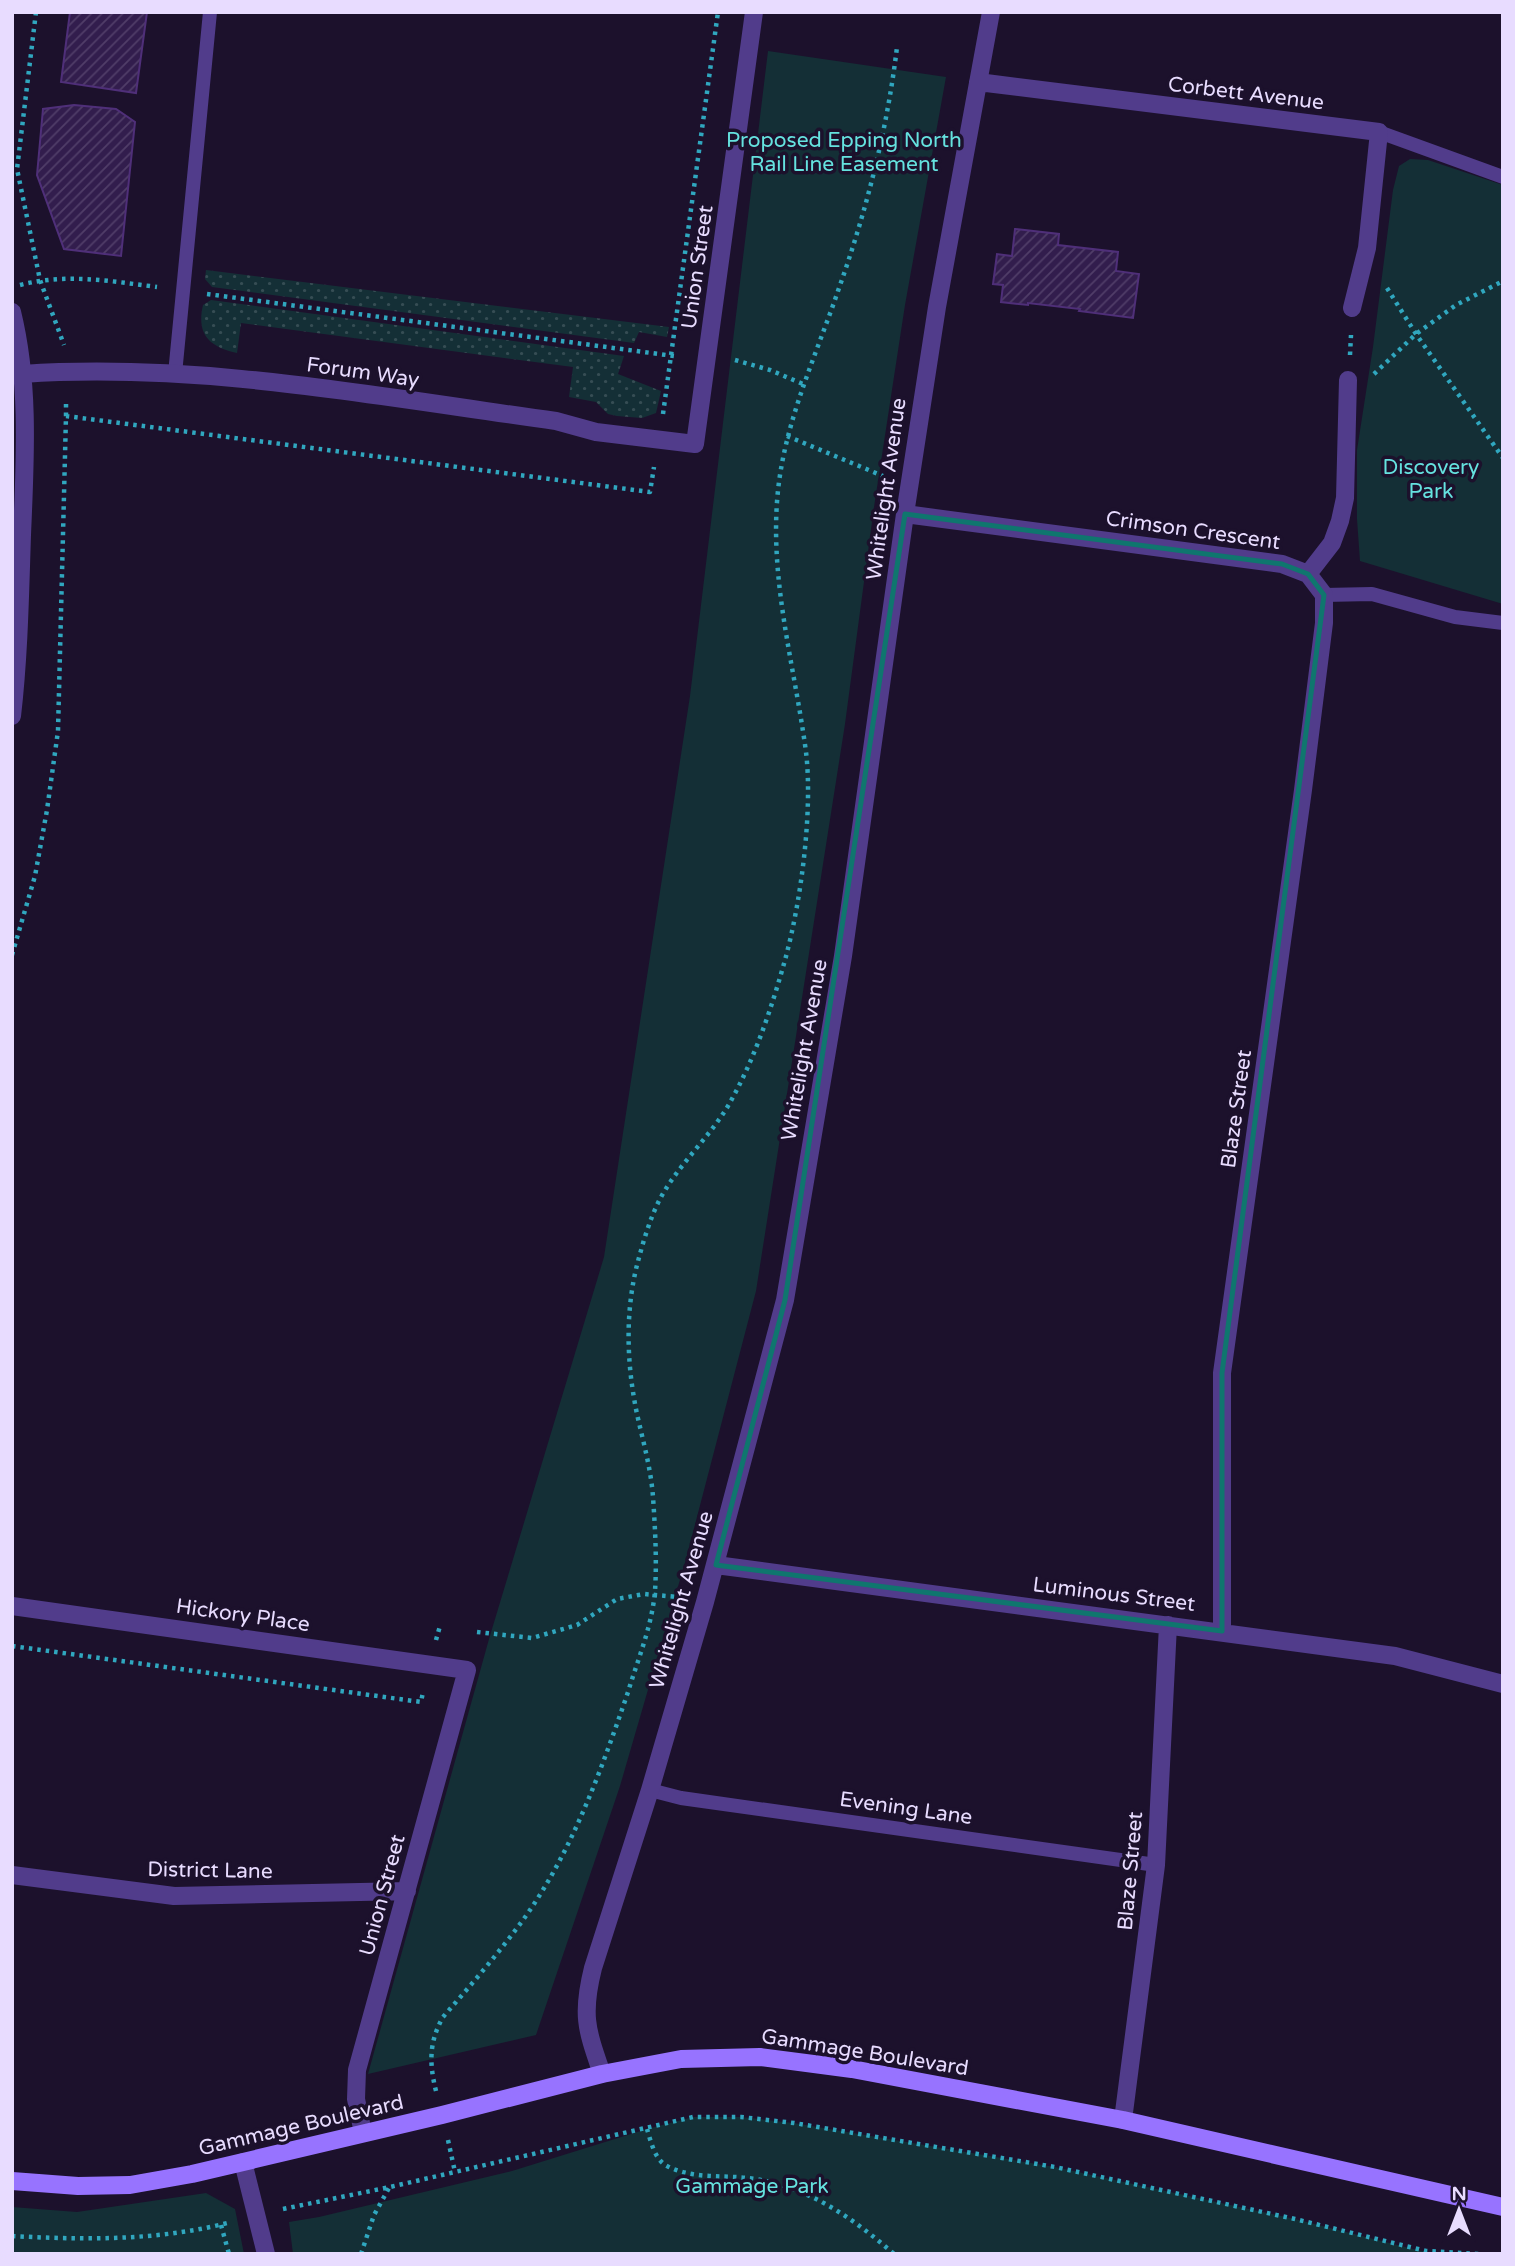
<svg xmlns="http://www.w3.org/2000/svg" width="1515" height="2266" font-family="'Varela Round',sans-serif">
	<defs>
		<pattern id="grass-dots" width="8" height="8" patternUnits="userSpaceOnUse" patternTransform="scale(1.75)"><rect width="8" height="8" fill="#142f36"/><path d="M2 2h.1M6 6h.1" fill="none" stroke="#364d54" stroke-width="1.8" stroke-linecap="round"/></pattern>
		<pattern id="building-hatch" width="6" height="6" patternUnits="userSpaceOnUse" patternTransform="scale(1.75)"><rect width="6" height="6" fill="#321d4d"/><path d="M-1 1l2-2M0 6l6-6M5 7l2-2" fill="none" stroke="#503d68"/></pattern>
	</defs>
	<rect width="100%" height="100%" fill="#1c112c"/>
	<path fill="url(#grass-dots)" d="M206 270 669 327 667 337 639 332 634 343 212 287 205 279Z
		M211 300 624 356 618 374 661 391 656 413 642 418 617 416 608 414 596 402 569 397 573 367 241 323 237 353C210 347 196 335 203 305Z"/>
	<path fill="#142f36" d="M768 51 946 77 905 305 874 507 845 724 756 1291 686 1559 620 1786 536 2035 368 2074 489 1639 604 1257 690 696Z
		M1410 159 1428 160 1503 185V604L1360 561 1357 519V450L1373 347 1393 190 1399 166Z
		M693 2117H741L794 2123 1055 2167 1295 2219 1433 2254H293L289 2222 319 2217 512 2171 647 2129Z
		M206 2193 235 2209 244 2254H12V2207L77 2212Z"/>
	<path fill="url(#building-hatch)" stroke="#4f2f79" stroke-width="2" d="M70 12H147L136 93 61 82Z
		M74 105 116 109 135 122 121 256 64 249 37 175 43 109Z
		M1015 229 1059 234 1058 245 1118 252 1116 271 1139 274 1133 318 1079 311 1080 309 1028 303V305L1001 302 1003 285 993 284 997 254 1012 256Z"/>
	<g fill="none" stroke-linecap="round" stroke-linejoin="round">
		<path stroke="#30a7bf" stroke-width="4.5" stroke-dasharray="3.5 5" stroke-linecap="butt" d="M36 12 17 169 40 280 64 345
			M20 285C66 273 110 281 157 287
			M1387 288 1416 334 1503 458
			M207 294 674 356
			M1350 355 1351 335
			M735 360 770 370 803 384
			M1374 374 1416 334 1456 305 1503 281
			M663 414 718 12
			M66 416V399
			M787 436 883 476
			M12 955 35 876 47 810 58 731 66 416 650 492 654 467
			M477 1632 532 1638 577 1625 617 1599 644 1594 678 1597
			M436 1640 440 1626
			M12 1646 421 1702 423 1692
			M436 2091C429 2063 429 2042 443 2017 470 1986 498 1954 523 1920 572 1852 601 1771 628 1692 638 1659 652 1626 655 1591 657 1560 655 1527 653 1497 651 1469 643 1441 637 1414 627 1366 625 1317 636 1269 642 1246 649 1220 660 1199 678 1165 708 1139 728 1106 754 1061 771 1010 785 960 801 902 813 811 806 752 795 669 771 587 777 502 782 428 814 361 838 291 866 212 887 131 897 47
			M647 2129C651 2142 655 2160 667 2166 692 2179 721 2175 747 2178 804 2184 852 2217 894 2254
			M448 2140 455 2172
			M283 2209 390 2187 693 2117H741L794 2123 1055 2167 1295 2219 1426 2251 1480 2254
			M221 2225 229 2254
			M12 2236C84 2240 160 2241 231 2222
			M361 2254 374 2215 389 2188"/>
		<path stroke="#513c8b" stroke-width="14" d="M1379 132 1503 177
			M175 374 210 12
			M1324 595 1372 594 1455 617 1503 623
			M650 1790 681 1798 1156 1865"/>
		<path stroke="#513c8b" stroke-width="18" d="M978 82 1379 132 1367 248 1352 308
			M12 312C30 385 25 461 22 535 20 595 19 656 12 716
			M23 374C201 362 380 397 556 421L596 432 695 444 754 12
			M905 514 1282 564 1308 574 1324 595V623L1303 790 1222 1373V1631
			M1308 574 1332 543 1340 521 1345 498 1348 380
			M716 1565 1395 1656 1503 1684
			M12 1606 467 1670 357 2070 356 2099 363 2133
			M12 1875 174 1896 407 1891
			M602 2074C587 2030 581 2016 593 1968L650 1790 705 1602 785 1300 843 956 905 514 937 307 991 12
			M1123 2120 1156 1865 1168 1625
			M243 2162 266 2254"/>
		<path stroke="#9773ff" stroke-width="18" d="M12 2181 78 2186 130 2185 192 2174 442 2115 602 2074 681 2059 760 2057 852 2069 1123 2120 1503 2207"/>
	</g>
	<path fill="none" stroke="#0f766e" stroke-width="5" stroke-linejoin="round" d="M905 514 1282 564 1308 574 1324 595 1222 1373V1631L716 1565 785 1300Z"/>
	<g text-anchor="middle" stroke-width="7" stroke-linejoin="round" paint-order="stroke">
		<g font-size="21" fill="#e8dcff" stroke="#1c112c">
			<text transform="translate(1246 93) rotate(7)" y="7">Corbett Avenue</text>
			<text transform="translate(697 267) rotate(-82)" y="7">Union Street</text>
			<text transform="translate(363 372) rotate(8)" y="7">Forum Way</text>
			<text transform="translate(886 489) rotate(-82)" y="7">Whitelight Avenue</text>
			<text transform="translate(1193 530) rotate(8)" y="7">Crimson Crescent</text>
			<text transform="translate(804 1050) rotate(-80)" y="7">Whitelight Avenue</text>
			<text transform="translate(1236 1109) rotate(-82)" y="7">Blaze Street</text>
			<text transform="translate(1114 1594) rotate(7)" y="7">Luminous Street</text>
			<text transform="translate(681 1600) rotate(-74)" y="7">Whitelight Avenue</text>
			<text transform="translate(243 1615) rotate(8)" y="7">Hickory Place</text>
			<text transform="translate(906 1808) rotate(8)" y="7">Evening Lane</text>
			<text transform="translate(210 1870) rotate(1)" y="7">District Lane</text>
			<text transform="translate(1130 1871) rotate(-85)" y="7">Blaze Street</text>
			<text transform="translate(382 1895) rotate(-75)" y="7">Union Street</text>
			<text transform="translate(865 2052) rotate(9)" y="7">Gammage Boulevard</text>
			<text transform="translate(301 2125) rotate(-13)" y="7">Gammage Boulevard</text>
		</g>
		<g font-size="21" fill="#65e2df" stroke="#1c112c">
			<text x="844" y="147">Proposed Epping North<tspan x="844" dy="24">Rail Line Easement</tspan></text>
			<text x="1431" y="474">Discovery<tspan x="1431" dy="24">Park</tspan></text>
			<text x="752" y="2193">Gammage Park</text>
		</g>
	</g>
	<rect width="1515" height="2266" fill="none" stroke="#e8dcff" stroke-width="28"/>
	<g transform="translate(1459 2210)" stroke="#1c112c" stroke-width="5" paint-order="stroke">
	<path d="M0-5L12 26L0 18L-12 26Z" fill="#e8dcff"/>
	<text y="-10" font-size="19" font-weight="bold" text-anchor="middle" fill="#e8dcff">N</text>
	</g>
</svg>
